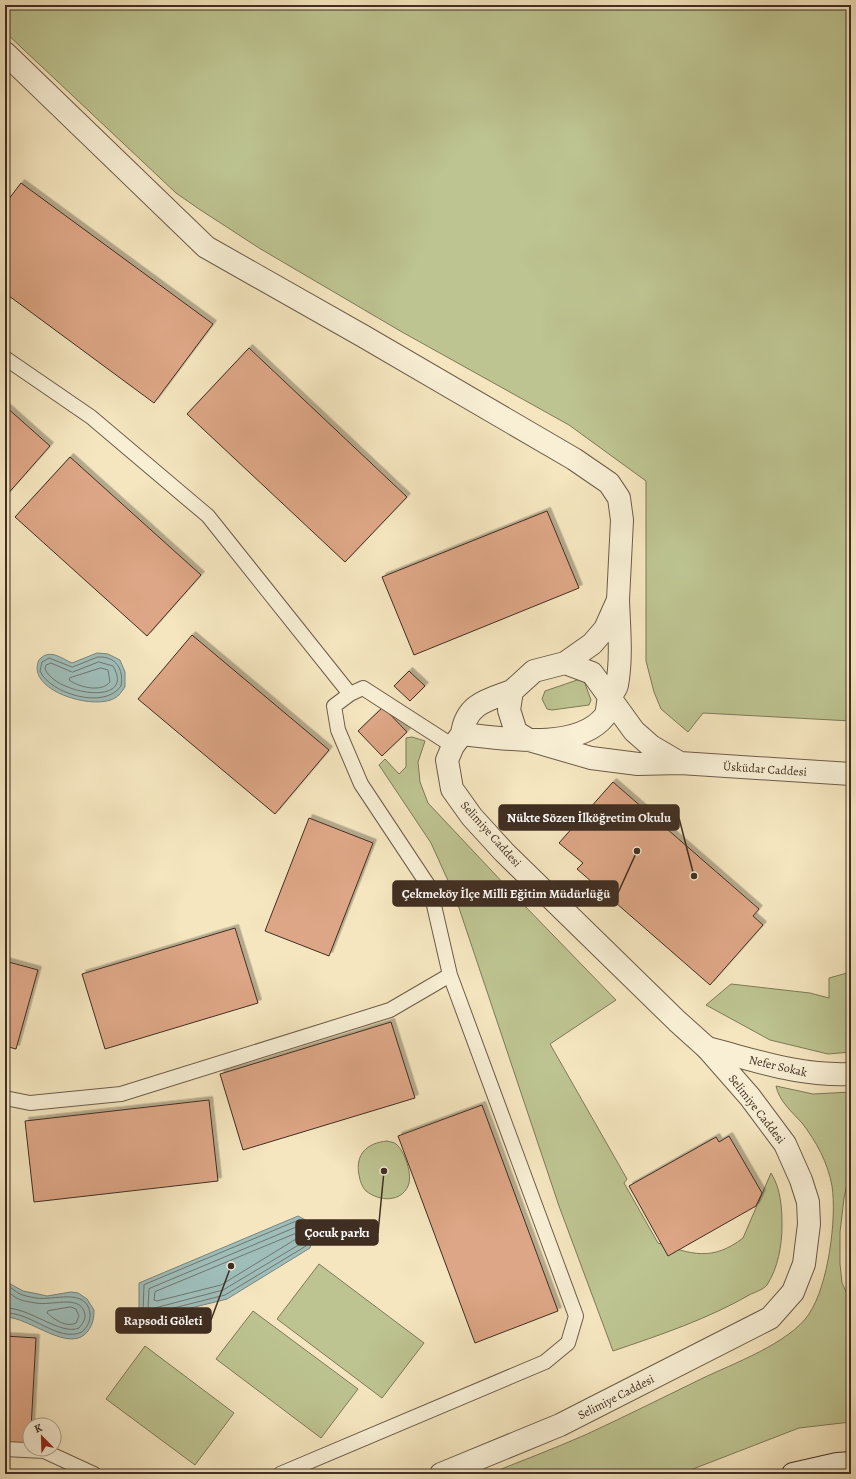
<svg xmlns="http://www.w3.org/2000/svg" width="856" height="1479" font-family="Alegreya,serif">
	<defs>
		<filter id="shadow"><feDropShadow dx="3.5" dy="-3.5" stdDeviation="0" flood-color="#0004"/></filter>
	</defs>
	<rect width="100%" height="100%" fill="#f5e6bf"/>
	<filter id="stains"><feTurbulence type="fractalNoise" baseFrequency=".005" numOctaves="4"/><feColorMatrix values="0 0 0 0 .2 0 0 0 0 .09 0 0 0 0 .02 0 0 0 .5 -.17"/></filter>
	<radialGradient id="worn" r=".72"><stop offset=".6" stop-color="#630" stop-opacity="0"/><stop offset="1" stop-color="#630" stop-opacity=".3"/></radialGradient>
	<path fill="#bdc491" stroke="#7e795a" d="M5 5H851V721L703 713 688 732 661 709 654 692 646 661V481L569 425 402 332 259 248 199 209 176 193 5 32Z
		M583 678 591 700 589 705 552 710 547 709 542 699 545 691Z
		M412 737 425 741 418 762 420 782 428 803 521 902 616 1000 550 1044 627 1179 624 1183 658 1243C691 1254 712 1262 743 1238L771 1173C781 1189 782 1208 782 1226 782 1245 778 1268 767 1285 764 1289 756 1292 751 1294 708 1319 660 1335 613 1351L559 1206 455 896 431 843 379 765 385 759 399 774 406 767V738Z
		M851 972V1052L828 1054 770 1040 706 1005 731 984 810 993 829 998V978Z
		M776 1086 813 1094 851 1092V1165L844 1198 840 1232V1264L842 1283 851 1302V1422L799 1428 680 1474H489C521 1461 553 1449 585 1435 624 1417 662 1398 701 1379 732 1364 790 1343 809 1314 828 1286 837 1219 832 1186 828 1163 816 1141 802 1123 792 1112 779 1101 776 1086Z
		M387 1141C390 1142 394 1142 396 1144 405 1151 413 1176 408 1186 401 1202 380 1202 366 1191 362 1187 360 1181 359 1175 355 1154 367 1143 387 1141Z
		M319 1264 424 1343 382 1398 277 1319Z
		M253 1311 358 1389 321 1438 216 1359Z
		M145 1346 234 1413 195 1465 106 1399Z"/>
	<path fill="#9fbeba" stroke="#79847d" d="M97 653 108 654 120 660 125 672V687C122 691 119 696 115 698 93 711 25 690 39 660 49 648 61 658 72 663Z
		M298 1216 315 1225 310 1248 227 1299 139 1321V1283Z
		M5 1281 23 1291 38 1294 47 1296 71 1292 78 1293 87 1299 94 1310C94 1318 93 1324 88 1331 70 1355 30 1317 5 1317Z"/>
	<g fill="none" stroke-linecap="round" stroke-linejoin="round">
		<path stroke="#70766e" stroke-width="1" d="M98 657C116 656 124 669 121 686 105 710 50 694 40 671L42 662 49 658 72 667Z
			M99 662 113 666C137 707 56 695 45 669L46 665 51 663 72 672Z
			M101 668 108 670 110 682C101 693 79 687 69 680L70 678Z
			M297 1221 310 1227 306 1246 225 1295 146 1315 143 1314 144 1285Z
			M297 1227 304 1230 302 1243 223 1290 151 1309 148 1308 149 1289Z
			M295 1234 297 1236 296 1239 221 1285 157 1301 154 1300 155 1292Z
			M5 1285C10 1287 14 1290 18 1293 24 1296 30 1297 36 1298 53 1301 86 1287 90 1313 91 1321 87 1327 82 1332 58 1343 32 1312 5 1313
			M5 1290C9 1292 12 1295 15 1297 21 1301 29 1302 36 1303 51 1306 78 1295 84 1311 87 1318 83 1323 79 1328 61 1336 29 1307 5 1308
			M71 1307 76 1309 79 1316 76 1323C66 1328 54 1319 47 1313L48 1311Z"/>
	</g>
	<path fill="#dda686" stroke="#402e22" filter="url(#shadow)" d="M21 183 213 324 154 403 5 293V204Z
		M249 348 407 497 345 562 187 414Z
		M5 406 50 446 5 497Z
		M70 457 201 575 147 636 15 517Z
		M547 511 579 588 414 655 382 577Z
		M192 635 329 750 275 814 138 699Z
		M409 671 425 686 410 701 394 686Z
		M383 707 407 732 382 756 358 731Z
		M613 782 759 909 753 916 763 925 710 985 577 869 583 863 559 843Z
		M309 818 373 843 329 956 265 931Z
		M235 928 258 1003 105 1049 82 974Z
		M5 961 38 970 16 1049 5 1046Z
		M391 1022 415 1098 243 1150 220 1074Z
		M209 1100 218 1181 34 1202 25 1121Z
		M482 1105 558 1311 475 1343 398 1136Z
		M729 1136 762 1193 756 1206 668 1256 629 1186 716 1137 719 1142Z
		M5 1336 36 1338 30 1447 5 1445Z"/>
	<g fill="none" stroke-linecap="round" stroke-linejoin="round">
		<defs>
			<path id="service" d="M5 358 91 417 208 516 350 694
				M450 975 430 888 361 784 338 730 334 706 350 694 363 688 453 746
				M5 1098 30 1103 121 1094 390 1010 450 975 576 1316 568 1343 545 1362 280 1474
				M5 1449 44 1451 94 1474"/>
			<path id="minor" d="M5 53 206 247 363 336 574 459 609 483 619 498 622 520 618 600
				M707 1048C758 1061 798 1076 851 1074"/>
			<path id="tertiary" d="M512 691C487 700 466 704 462 734 502 738 577 752 605 716 608 711 607 704 609 698 611 694 616 690 617 685 622 658 619 627 618 600L605 629 592 644 565 663 534 671 512 691 509 710 516 732 529 740 591 758 638 764 680 763 651 746 634 731 592 673 565 663
				M680 763 851 774
				M441 1474 560 1425 770 1318 793 1292 804 1264 809 1224 808 1202 801 1180 785 1144 750 1097 707 1048 677 1021 504 852 472 817 452 789 447 760 453 746 462 734"/>
			<path id="secondary" d="M793 1474 837 1464 851 1463"/>
		</defs>
		<use href="#service" stroke="#6d5c49" stroke-width="16"/>
		<use href="#minor" stroke="#6d5c49" stroke-width="24"/>
		<use href="#tertiary" stroke="#6d5c49" stroke-width="24"/>
		<use href="#secondary" stroke="#402e22" stroke-width="24"/>
		<use href="#service" stroke="#f8efd5" stroke-width="14"/>
		<use href="#minor" stroke="#f8efd5" stroke-width="22"/>
		<use href="#tertiary" stroke="#f8efd5" stroke-width="22"/>
		<use href="#secondary" stroke="#f8efd5" stroke-width="22"/>
	</g>
	<g text-anchor="middle" stroke-width="4" stroke-linejoin="round" paint-order="stroke">
		<g font-size="12" fill="#402e22" stroke="#f8efd5">
			<text transform="translate(765 769) rotate(4)" y="4">Üsküdar Caddesi</text>
			<text transform="translate(491 834) rotate(48)" y="4">Selimiye Caddesi</text>
			<text transform="translate(778 1066) rotate(13)" y="4">Nefer Sokak</text>
			<text transform="translate(757 1109) rotate(52)" y="4">Selimiye Caddesi</text>
			<text transform="translate(616 1397) rotate(-27)" y="4">Selimiye Caddesi</text>
		</g>
	</g>
	<path fill="none" stroke="#402e22" stroke-width="1.5" d="M694 876L679 818M637 851L618 893M384 1171L378 1233M231 1266L211 1320"/>
	<g fill="#402e22" stroke="#f8efd5" stroke-width="1.5">
		<circle cx="694" cy="876" r="4"/>
		<circle cx="637" cy="851" r="4"/>
		<circle cx="384" cy="1171" r="4"/>
		<circle cx="231" cy="1266" r="4"/>
	</g>
	<g fill="#402e22" stroke="#402e22" stroke-width="1.5">
		<rect x="499" y="805" width="180" height="25" rx="4"/>
		<rect x="393" y="881" width="225" height="25" rx="4"/>
		<rect x="296" y="1220" width="82" height="25" rx="4"/>
		<rect x="116" y="1308" width="95" height="25" rx="4"/>
	</g>
	<g font-size="13" text-anchor="middle" font-weight="bold" fill="#fff">
		<text x="589" y="822">Nükte Sözen İlköğretim Okulu</text>
		<text x="506" y="898">Çekmeköy İlçe Milli Eğitim Müdürlüğü</text>
		<text x="337" y="1237">Çocuk parkı</text>
		<text x="163" y="1325">Rapsodi Göleti</text>
	</g>
	<rect width="856" height="1479" fill="none" stroke="#f5e6bf" stroke-width="20"/>
	<rect x="6" y="6" width="844" height="1467" fill="none" stroke="#402e22" stroke-width="2"/>
	<rect x="10" y="10" width="836" height="1459" fill="none" stroke="#402e22"/>
	<g transform="translate(42 1437) rotate(337)"><circle r="19" fill="#f8efd5" stroke="#aea28d"/>
	<path d="M0-3L7 15L0 10L-7 15Z" fill="#8f2418"/>
	<text y="-6" font-size="11" font-weight="bold" text-anchor="middle" fill="#402e22">K</text>
	</g>
	<rect width="100%" height="100%" filter="url(#stains)"/>
	<rect width="100%" height="100%" fill="url(#worn)"/>
</svg>
